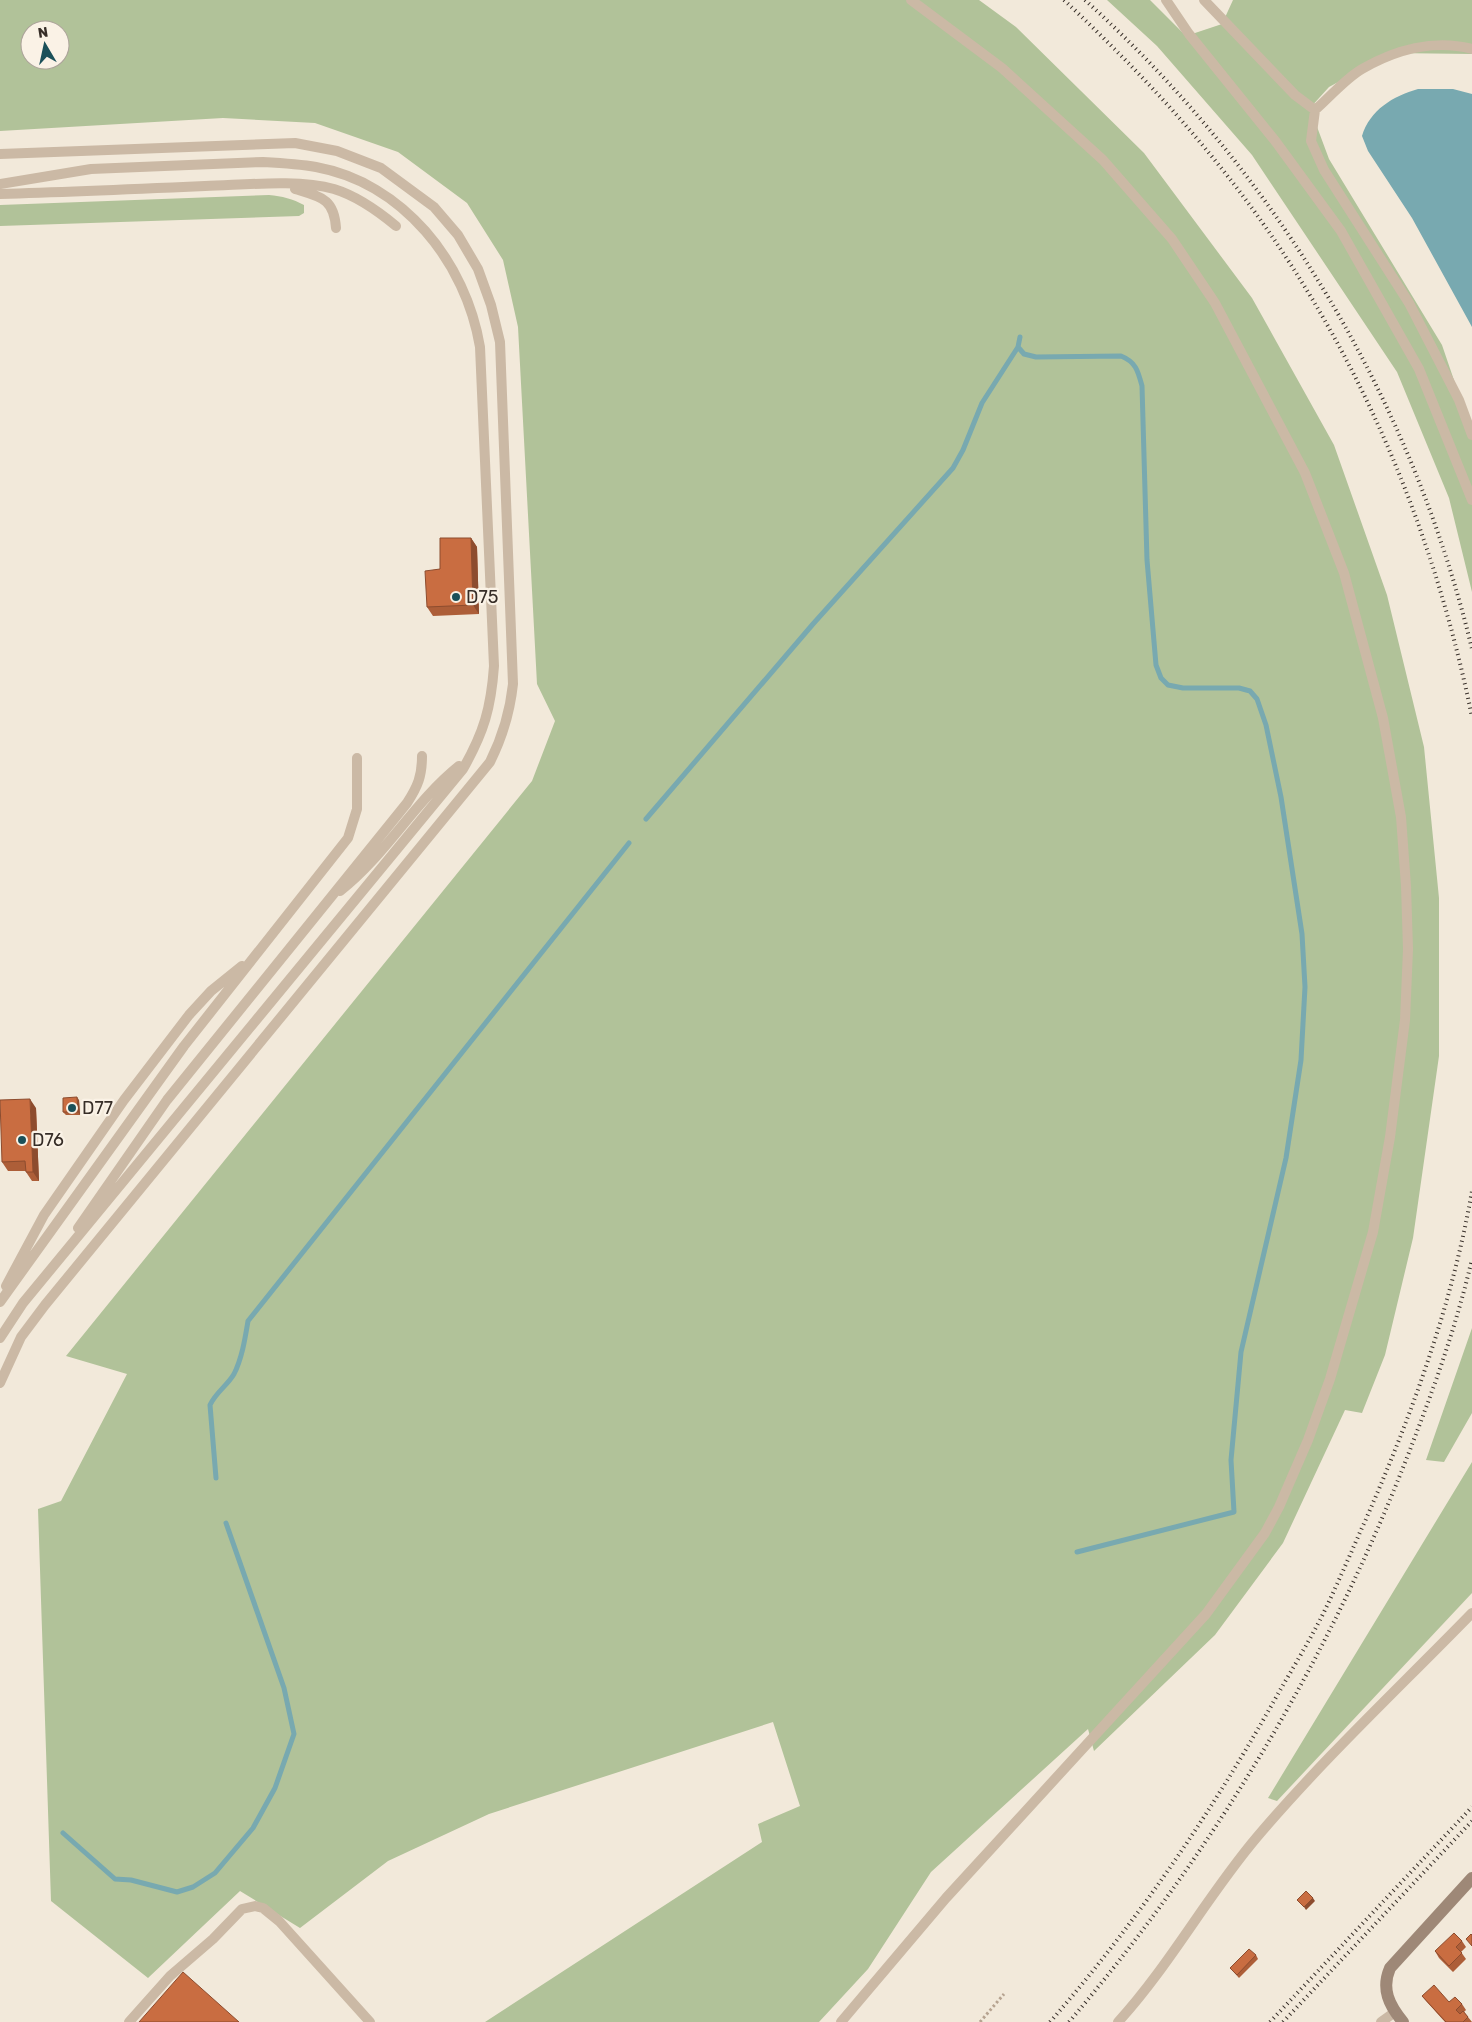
<svg xmlns="http://www.w3.org/2000/svg" width="1472" height="2022" font-family="Rubik,sans-serif">
	<rect width="100%" height="100%" fill="#f2e9da"/>
	<path fill="#b1c299" fill-rule="evenodd" d="M0 0H979L1016 27 1144 153 1252 298 1334 445 1387 595 1424 747 1439 898V1056L1413 1238 1385 1355 1362 1413 1345 1410 1283 1543 1215 1635 1094 1751 1088 1729 931 1872 868 1969 819 2022H485L762 1842 758 1824 800 1806 773 1722 489 1814 388 1861 300 1928 240 1891 148 1978 51 1901 38 1509 61 1501 127 1374 66 1356 532 781 555 721 537 684 518 327 503 260 467 203 398 152 315 123 223 118 0 131ZM30 30H60V60H30Z
		M1107 0H1150L1186 36 1222 24 1233 0H1472V54L1392 53 1329 87 1310 108 1329 159 1442 345 1472 433V592L1449 498 1397 372 1252 155 1157 46Z
		M269 195C282 196 293 199 304 205V213L299 216 0 226V205Z
		M1472 1328V1413L1444 1462 1426 1460Z
		M1472 1462V1593L1277 1801 1268 1798Z"/>
	<path fill="#78a9b0" d="M1418 89H1453L1472 94V327L1412 218 1368 151 1362 136C1370 110 1393 96 1418 89Z"/>
	<g fill="none" stroke-linecap="round" stroke-linejoin="round">
		<path stroke="#78a9b0" stroke-width="5" d="M1018 347 1024 354 1036 357 1121 356C1136 362 1138 371 1142 386L1147 560 1156 665 1161 678 1168 685 1183 688H1239L1250 691 1257 699 1266 725 1281 797 1302 934 1305 987 1301 1060 1286 1158 1241 1352 1231 1460 1234 1512 1077 1552
			M646 819 813 624 953 468 963 450 982 403 1018 347 1020 337
			M216 1478 210 1405C216 1392 227 1386 234 1374 242 1358 245 1339 248 1321L629 843
			M63 1833 115 1879 131 1880 177 1892 193 1887 215 1873 253 1828 275 1788 294 1734 284 1688 226 1523"/>
		<path stroke="#b6a390" stroke-width="3" stroke-dasharray="2.5 2.5" stroke-linecap="butt" d="M980 2022 1004 1994"/>
		<path stroke="#cbb9a5" stroke-width="10" d="M1166 0 1189 34 1276 142 1341 231 1419 369 1472 500
			M1204 0 1295 95 1315 110C1330 97 1345 79 1362 69 1395 50 1434 39 1472 49
			M1315 110 1311 141 1324 170 1409 303 1459 400 1472 435
			M0 154 295 143 337 151 381 168 434 207 458 235 478 269 491 305 500 342 513 684C510 712 503 736 490 762L45 1305 21 1337 0 1383
			M0 184 91 169 263 162C281 163 299 164 316 167 403 183 466 262 480 347L494 666C491 708 484 732 463 769L23 1303 0 1338
			M295 189C321 197 334 198 336 228
			M0 194C68 192 137 189 205 186 244 185 298 179 334 189 357 196 378 211 396 226
			M340 891C386 855 414 802 459 766
			M78 1228 167 1100 407 803C418 786 422 776 422 756
			M6 1286 44 1215 124 1100 189 1015 211 991 242 966
			M0 1302 184 1046 348 838 357 809V758
			M129 2022 170 1976 213 1939 242 1909 255 1906 263 1908 279 1921 370 2022
			M841 2022 946 1898 1206 1614 1265 1533 1279 1507 1308 1440 1330 1379 1373 1232 1390 1137 1405 1020 1408 949 1406 886 1401 817 1383 718 1344 573 1305 473 1215 303 1172 239 1103 160 1002 68 911 0
			M1118 2022C1170 1965 1207 1896 1257 1837 1324 1758 1400 1687 1472 1613
			M1381 2022 1395 2012"/>
		<path stroke="#9e8877" stroke-width="12" d="M1403 2022C1389 2005 1381 1989 1390 1968L1472 1878"/>
		<path stroke="#362d27" stroke-width="4" stroke-dasharray="1 4" stroke-linecap="butt" d="M1064 0C1115 48 1164 98 1209 153 1344 316 1430 511 1472 717
			M1085 0C1275 172 1412 400 1472 649
			M1050 2022C1138 1921 1214 1809 1279 1692 1293 1668 1308 1643 1321 1618 1337 1586 1351 1552 1366 1519 1412 1414 1452 1305 1472 1191
			M1069 2022C1217 1848 1336 1647 1416 1434 1438 1377 1458 1319 1472 1259
			M1270 2022 1472 1807
			M1283 2022 1472 1821"/>
	</g>
	<path fill="#ad5e38" d="M471 538 477 547 479 614 433 616 427 607 440 569Z
		M79 1100 80 1115H66L63 1112Z
		M36 1108 39 1181H32L26 1172V1171H8L2 1162Z
		M1462 1941 1466 1947 1461 1952 1466 1959 1453 1972 1439 1958 1435 1951Z
		M1256 1955 1258 1959 1239 1978 1230 1968Z
		M1422 1996 1462 2004 1466 2010 1464 2012 1472 2022H1445L1427 2002Z"/>
	<path fill="#8d4c2e" d="M471 538 477 547 479 614 473 605Z
		M77 1097 79 1100 80 1115 78 1112Z
		M30 1099 36 1108 39 1181 33 1172Z
		M1313 1898 1315 1901 1306 1910 1304 1907Z"/>
	<path fill="#c96d41" stroke="#8d4c2e" d="M440 538H471L473 605 427 607 425 571 440 569Z
		M77 1097 78 1112H63V1098Z
		M30 1099 33 1172H26L25 1161 2 1162 0 1100Z
		M1306 1891 1313 1898 1304 1907 1297 1900Z
		M1454 1933 1462 1941 1456 1947 1462 1953 1449 1966 1435 1951Z
		M1471 1934 1472 1935V1946L1466 1939Z
		M1249 1949 1256 1955 1237 1975 1230 1968Z
		M183 1972 239 2022H139Z
		M1434 1985 1449 2002 1455 1997 1462 2004 1456 2010 1460 2014 1463 2011 1468 2017 1463 2022H1446L1422 1996Z"/>
	<g fill="#1b5059" stroke="#faf2e6" stroke-width="2">
		<circle cx="456" cy="597" r="5"/>
		<circle cx="72" cy="1108" r="5"/>
		<circle cx="22" cy="1140" r="5"/>
	</g>
	<g text-anchor="middle" stroke-width="4.5" stroke-linejoin="round" paint-order="stroke">
		<g font-size="18" fill="#362d27" stroke="#faf2e6" text-anchor="start">
			<text x="466" y="603">D75</text>
			<text x="82" y="1114">D77</text>
			<text x="32" y="1146">D76</text>
		</g>
	</g>
	<g transform="translate(45 45) rotate(351)"><circle r="24" fill="#faf2e6" stroke="#aca39a"/>
	<path d="M0-4L9 19L0 12L-9 19Z" fill="#1b5059"/>
	<text y="-8" font-size="14" font-weight="bold" text-anchor="middle" fill="#362d27">N</text>
	</g>
</svg>
